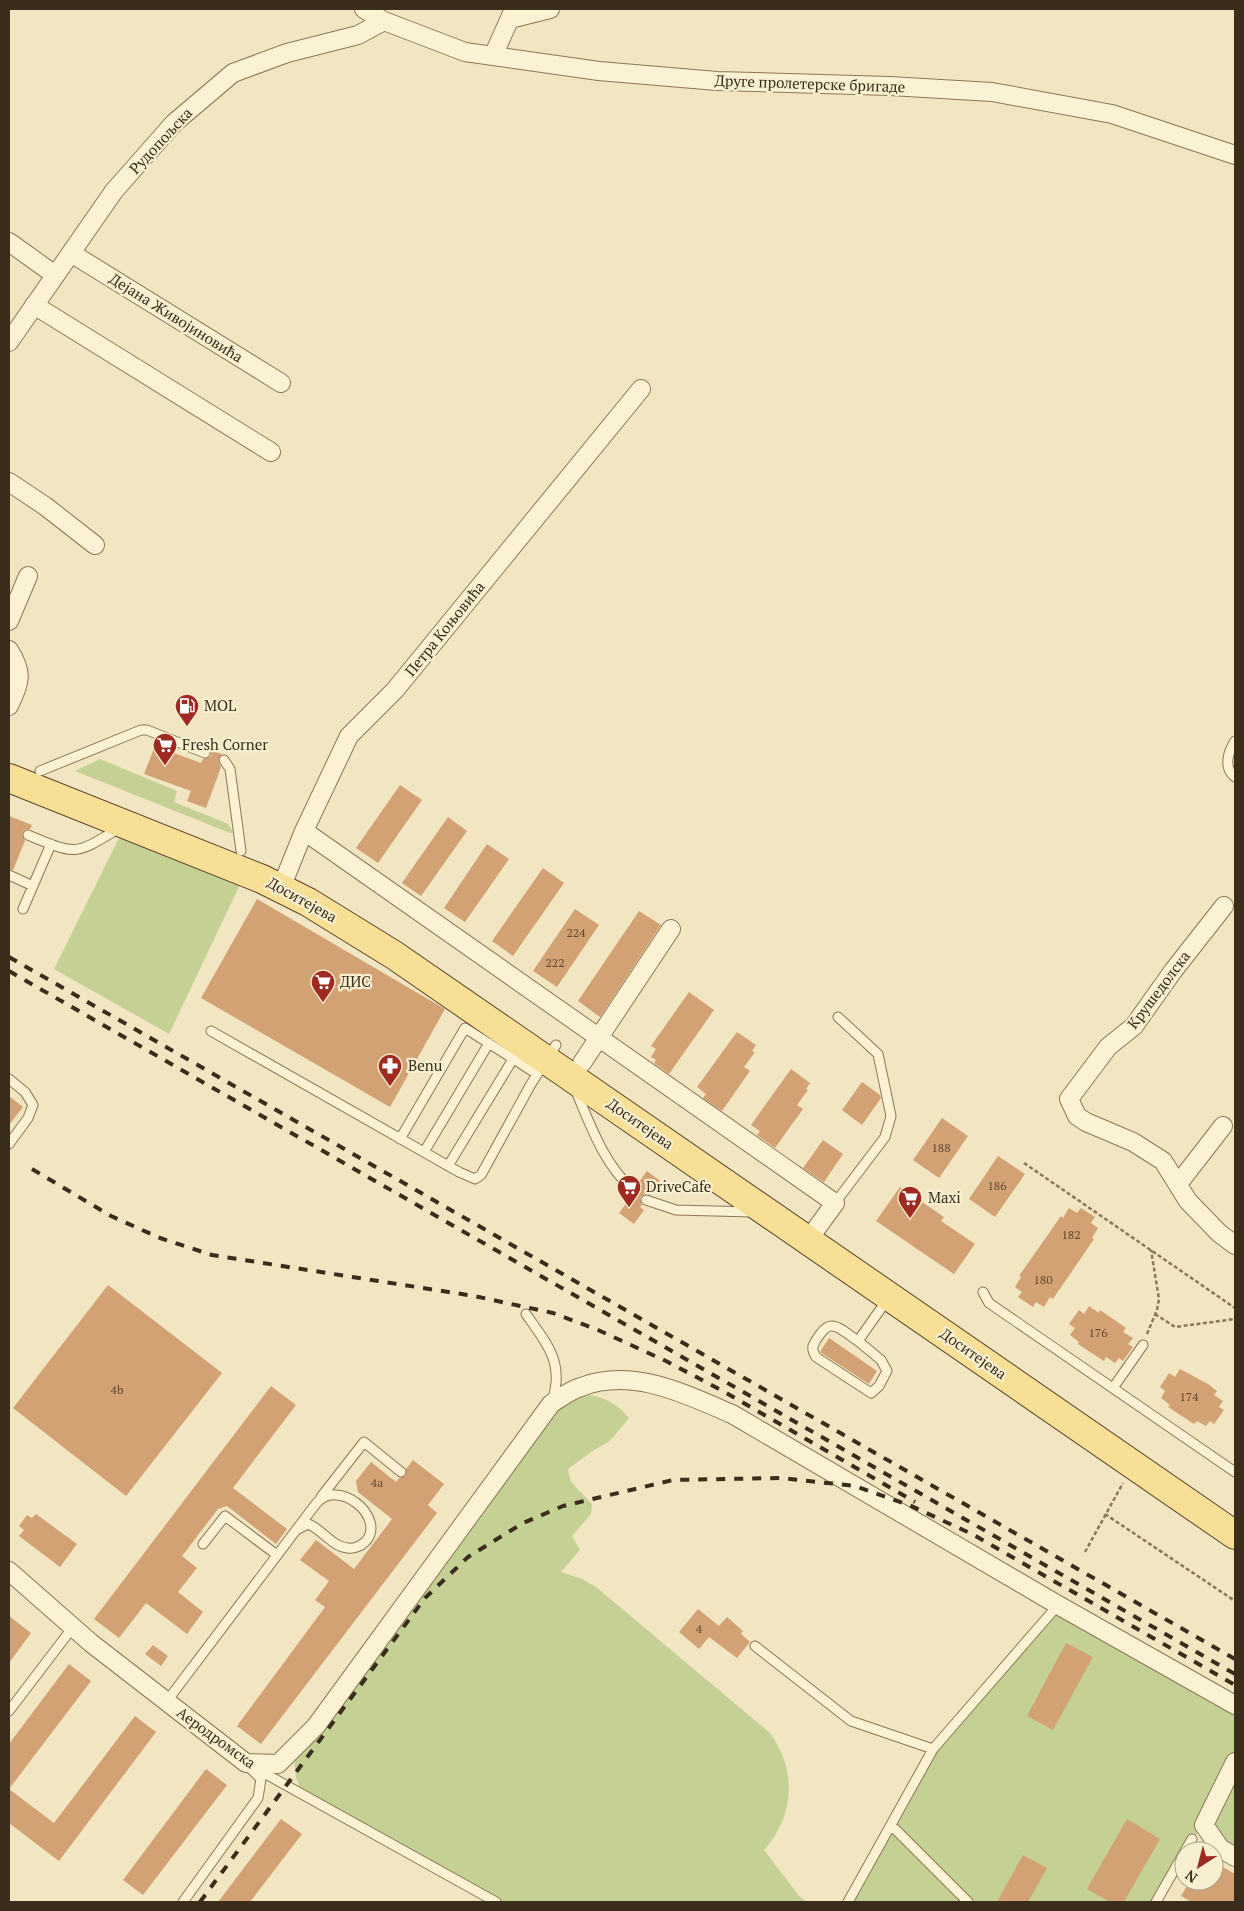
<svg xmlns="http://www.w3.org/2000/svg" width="1244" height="1911" font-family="'PT Serif',serif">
	<rect width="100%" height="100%" fill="#f1e6c1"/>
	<path fill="#c5d094" d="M100 759 177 791 174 802 228 824 234 833H230L75 771Z
		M126 824 246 872 169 1034 54 969Z
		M589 1395C607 1398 617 1404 629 1418L610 1441 594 1450 568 1469 571 1482 592 1504 591 1514 572 1536 580 1550 561 1572 582 1579 596 1587 770 1733C797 1771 795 1815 764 1850L800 1897 807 1902H496L301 1792 296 1777 294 1759 551 1404Z
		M1058 1605 1235 1705V1857L1204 1825 1192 1839 1156 1902H848L933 1749Z"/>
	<path fill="#d2a174" d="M155 746 201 763 203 759 211 756 210 750 222 754 218 760 221 767 206 808 187 801 191 791 144 774Z
		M400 785 422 800 378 863 356 848Z
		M9 816 32 825 30 829 25 830 22 833 25 841 13 870 9 869Z
		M448 817 467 831 421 896 402 883Z
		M487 844 509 859 465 922 444 908Z
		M543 868 564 883 513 956 492 941Z
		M257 899 445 1009 390 1107 201 998Z
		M575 909 599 925 557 987 533 971Z
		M639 911 661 925 600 1017 578 1001Z
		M689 992 714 1010 669 1074 654 1063 656 1060 651 1057 656 1049 651 1046Z
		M737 1032 756 1045 752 1051 755 1052 744 1067 750 1071 722 1111 703 1098 706 1094 697 1087Z
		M791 1069 810 1083 806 1089 808 1090 797 1105 803 1109 775 1148 757 1135 760 1131 751 1125Z
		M862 1082 880 1095 881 1098 862 1125 842 1110Z
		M9 1096 23 1107 9 1125Z
		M942 1118 968 1136 939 1178 913 1160Z
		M823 1140 843 1154 824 1182 803 1168Z
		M998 1156 1025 1174 995 1217 969 1199Z
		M647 1171 660 1181 650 1195 644 1194 640 1198 642 1205 640 1207 644 1210 634 1224 619 1213 628 1201 626 1200 629 1195 638 1194 639 1189 637 1185Z
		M900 1187 944 1217 941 1221 975 1244 954 1274 876 1221Z
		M1069 1208 1077 1213 1081 1208 1095 1217 1091 1223 1098 1228 1092 1238 1094 1239 1053 1299 1050 1297 1044 1307 1036 1302 1033 1307 1018 1297 1022 1292 1015 1287 1021 1277 1019 1276 1061 1216 1063 1218Z
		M108 1285 222 1373 126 1496 13 1408Z
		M1089 1306 1099 1313 1100 1310 1126 1328 1123 1332 1133 1338 1128 1344 1133 1347 1123 1361 1119 1358 1115 1363 1106 1357 1104 1361 1078 1344 1079 1342 1070 1335 1075 1328 1069 1324 1079 1310 1084 1314Z
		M829 1338 877 1371 869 1384 820 1352Z
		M1180 1369 1208 1384 1217 1391 1214 1395 1223 1401 1219 1407 1224 1410 1214 1424 1210 1421 1206 1426 1197 1421 1194 1424 1168 1407 1170 1405 1161 1398 1165 1391 1160 1387 1169 1373 1175 1377Z
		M271 1386 296 1405 233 1488 287 1529 276 1544 227 1506 218 1509 182 1556 197 1568 178 1592 203 1612 187 1634 146 1603 119 1638 94 1619Z
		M413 1460 444 1484 428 1505 437 1513 261 1744 237 1726 325 1607 315 1600 329 1581 300 1560 316 1540 354 1569 392 1519 358 1492 356 1481 371 1462 396 1482 399 1478 406 1476V1469Z
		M36 1514 77 1544 60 1567 19 1536 24 1530 19 1526 27 1515 32 1518Z
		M698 1609 719 1626 727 1617 743 1631 741 1634 750 1642 737 1658 709 1637 699 1649 679 1632Z
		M9 1616 31 1633 9 1663Z
		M1066 1643 1093 1657 1053 1730 1027 1716Z
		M153 1645 168 1656 161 1666 145 1654Z
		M69 1664 91 1681 9 1789 54 1823 135 1716 156 1732 59 1861 9 1823V1744Z
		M206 1769 227 1785 143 1895 123 1880Z
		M281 1819 302 1834 250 1902H218Z
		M1127 1819 1160 1839 1124 1902H1110L1087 1889Z
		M1023 1855 1047 1868 1028 1902H997Z
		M1214 1862 1235 1874V1902H1191L1181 1896 1190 1881H1214Z"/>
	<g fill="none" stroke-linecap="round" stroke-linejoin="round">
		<defs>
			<path id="service" d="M1235 741C1228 752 1223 768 1235 777
				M224 760 230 769 241 851
				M40 771 141 730H147L205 753
				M28 835C78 856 75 855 121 827
				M9 875 33 886
				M23 909 51 844
				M211 1031 459 1172 475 1179 481 1175 531 1084 556 1045
				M9 1079 25 1092 33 1105 28 1118 9 1144
				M575 1089C591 1126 603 1163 633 1190
				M400 1139 465 1028 537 1074
				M424 1152 489 1043
				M448 1166 513 1059
				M646 1200 676 1210 753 1212
				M835 1203 885 1137 891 1116 878 1054 838 1017
				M983 1292 989 1303 1235 1472
				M526 1314C547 1344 565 1363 552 1401
				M858 1341C851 1337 839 1325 831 1326 824 1326 815 1341 813 1346 812 1351 814 1354 816 1357L871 1393 879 1386 887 1371 881 1360 858 1341 887 1300
				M1113 1388 1143 1345
				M321 1497 364 1442 401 1472
				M203 1544 225 1516 277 1555
				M755 1646 851 1721 933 1749
				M167 1701 315 1505C338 1475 388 1519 365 1542 361 1546 354 1549 348 1548 332 1547 322 1529 308 1524L296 1530
				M9 1711 73 1627
				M255 1768 496 1902
				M891 1825 968 1902
				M1185 1851 1192 1839
				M183 1902 258 1798 261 1779 251 1769
				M848 1902 933 1749 1058 1605
				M1156 1902 1184 1853"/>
			<path id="minor" d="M510 19 550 9
				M384 21 465 52 599 71 717 81 890 86 992 92 1112 114 1235 155
				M493 56 514 9
				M9 242 55 275
				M71 253 281 383
				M34 305 271 452
				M9 342 114 191 174 123 233 73 287 53 358 35 384 21 364 9
				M9 482 45 506 95 545
				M9 621 28 576
				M9 650C24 674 20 681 9 706
				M304 831 835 1203 808 1240
				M281 888 304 831 349 736 395 690 641 389
				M1224 906 1173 971 1134 1026 1108 1047 1069 1099 1077 1116 1086 1122 1133 1142 1163 1161 1188 1201 1219 1233 1235 1245
				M582 1063 671 929
				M1178 1184 1223 1126
				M9 1571 91 1643 246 1763 278 1764 316 1726 551 1404C560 1398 570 1390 581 1387 632 1367 685 1394 732 1414L1058 1605 1235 1705
				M1235 1762 1204 1825 1220 1848 1235 1857"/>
			<path id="primary" d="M9 778 262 879 308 902 394 955 1235 1535"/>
		</defs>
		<use href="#service" stroke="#8c7757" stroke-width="11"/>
		<use href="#minor" stroke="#8c7757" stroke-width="20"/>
		<use href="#primary" stroke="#59442b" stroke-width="30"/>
		<path stroke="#8c7757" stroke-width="2.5" stroke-dasharray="4 2.5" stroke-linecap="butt" d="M1024 1163 1235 1308
			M1155 1314 1175 1327 1235 1319
			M1147 1334 1157 1310 1159 1299 1151 1250
			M1105 1514 1235 1601
			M1085 1552 1123 1483"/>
		<use href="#service" stroke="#fbf2d4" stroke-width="9"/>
		<use href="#minor" stroke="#fbf2d4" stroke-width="18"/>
		<use href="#primary" stroke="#f7df95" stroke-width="28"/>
		<path stroke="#3a2d1c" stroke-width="4" stroke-dasharray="9 9" stroke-linecap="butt" d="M9 957 1235 1659
			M9 971 1235 1674
			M32 1169 111 1216 160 1238 212 1255 474 1296 553 1313 598 1330 666 1361 721 1390 915 1502
			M200 1902 425 1598 468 1557 523 1523 563 1506 673 1480 781 1478 855 1486 909 1505 972 1534 1235 1685"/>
	</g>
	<defs>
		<symbol id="fuel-pin" viewBox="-11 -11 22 30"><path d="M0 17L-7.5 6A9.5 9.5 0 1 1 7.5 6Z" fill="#9f2a22" stroke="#f8efd1"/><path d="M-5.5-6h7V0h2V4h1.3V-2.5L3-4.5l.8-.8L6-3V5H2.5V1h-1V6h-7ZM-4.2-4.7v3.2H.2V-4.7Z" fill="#fff"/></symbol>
		<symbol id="supermarket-pin" viewBox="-11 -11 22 30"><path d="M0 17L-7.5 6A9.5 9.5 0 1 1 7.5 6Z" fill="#9f2a22" stroke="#f8efd1"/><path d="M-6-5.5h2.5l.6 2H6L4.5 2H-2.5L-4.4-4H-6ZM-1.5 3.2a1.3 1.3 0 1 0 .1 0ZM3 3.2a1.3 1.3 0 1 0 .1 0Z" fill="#fff"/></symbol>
		<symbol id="pharmacy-pin" viewBox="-11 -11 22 30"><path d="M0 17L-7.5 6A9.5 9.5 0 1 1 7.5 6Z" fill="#9f2a22" stroke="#f8efd1"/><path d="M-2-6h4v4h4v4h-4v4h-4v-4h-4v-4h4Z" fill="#fff"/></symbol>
	</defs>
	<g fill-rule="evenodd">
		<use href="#fuel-pin" x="173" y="692" width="28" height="38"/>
		<use href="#supermarket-pin" x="151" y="731" width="28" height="38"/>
		<use href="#supermarket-pin" x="309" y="968" width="28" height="38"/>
		<use href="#pharmacy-pin" x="376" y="1052" width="28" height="38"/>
		<use href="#supermarket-pin" x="615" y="1173" width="28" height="38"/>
		<use href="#supermarket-pin" x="896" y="1184" width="28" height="38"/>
	</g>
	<g text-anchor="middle" stroke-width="4.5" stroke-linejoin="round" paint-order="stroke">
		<g font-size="12" fill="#604a32">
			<text x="576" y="937">224</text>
			<text x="555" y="967">222</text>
			<text x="941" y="1152">188</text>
			<text x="997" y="1190">186</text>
			<text x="1071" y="1239">182</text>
			<text x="1043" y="1284">180</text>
			<text x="1098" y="1337">176</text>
			<text x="117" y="1394">4b</text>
			<text x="1189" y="1401">174</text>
			<text x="377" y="1487">4a</text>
			<text x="699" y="1633">4</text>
		</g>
		<g font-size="15" fill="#3a2d1c" stroke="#f8efd1">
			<text transform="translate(810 84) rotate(2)" y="5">Друге пролетерске бригаде</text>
			<text transform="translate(161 141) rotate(-47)" y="5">Рудопољска</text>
			<text transform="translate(176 318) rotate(32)" y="5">Дејана Живојиновића</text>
			<text transform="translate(445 629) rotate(-51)" y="5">Петра Коњовића</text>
			<text transform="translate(302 900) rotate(29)" y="5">Доситејева</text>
			<text transform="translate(1159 990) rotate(-53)" y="5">Крушедолска</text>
			<text transform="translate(640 1124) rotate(35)" y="5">Доситејева</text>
			<text transform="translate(973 1354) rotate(35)" y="5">Доситејева</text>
			<text transform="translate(216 1738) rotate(36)" y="5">Аеродромска</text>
		</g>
		<g font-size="15" fill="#3a2d1c" stroke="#f8efd1" text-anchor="start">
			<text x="204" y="711">MOL</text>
			<text x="182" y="750">Fresh Corner</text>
			<text x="340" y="987">ДИС</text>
			<text x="408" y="1071">Benu</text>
			<text x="646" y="1192">DriveCafe</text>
			<text x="928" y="1203">Maxi</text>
		</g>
	</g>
	<rect width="1244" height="1911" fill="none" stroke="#3a2d1c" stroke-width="20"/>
	<g transform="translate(1199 1866) rotate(216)"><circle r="24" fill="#f8efd1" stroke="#aca189"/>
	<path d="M0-4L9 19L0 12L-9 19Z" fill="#9f2a22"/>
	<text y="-8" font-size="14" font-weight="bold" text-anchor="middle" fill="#3a2d1c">N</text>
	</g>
</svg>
